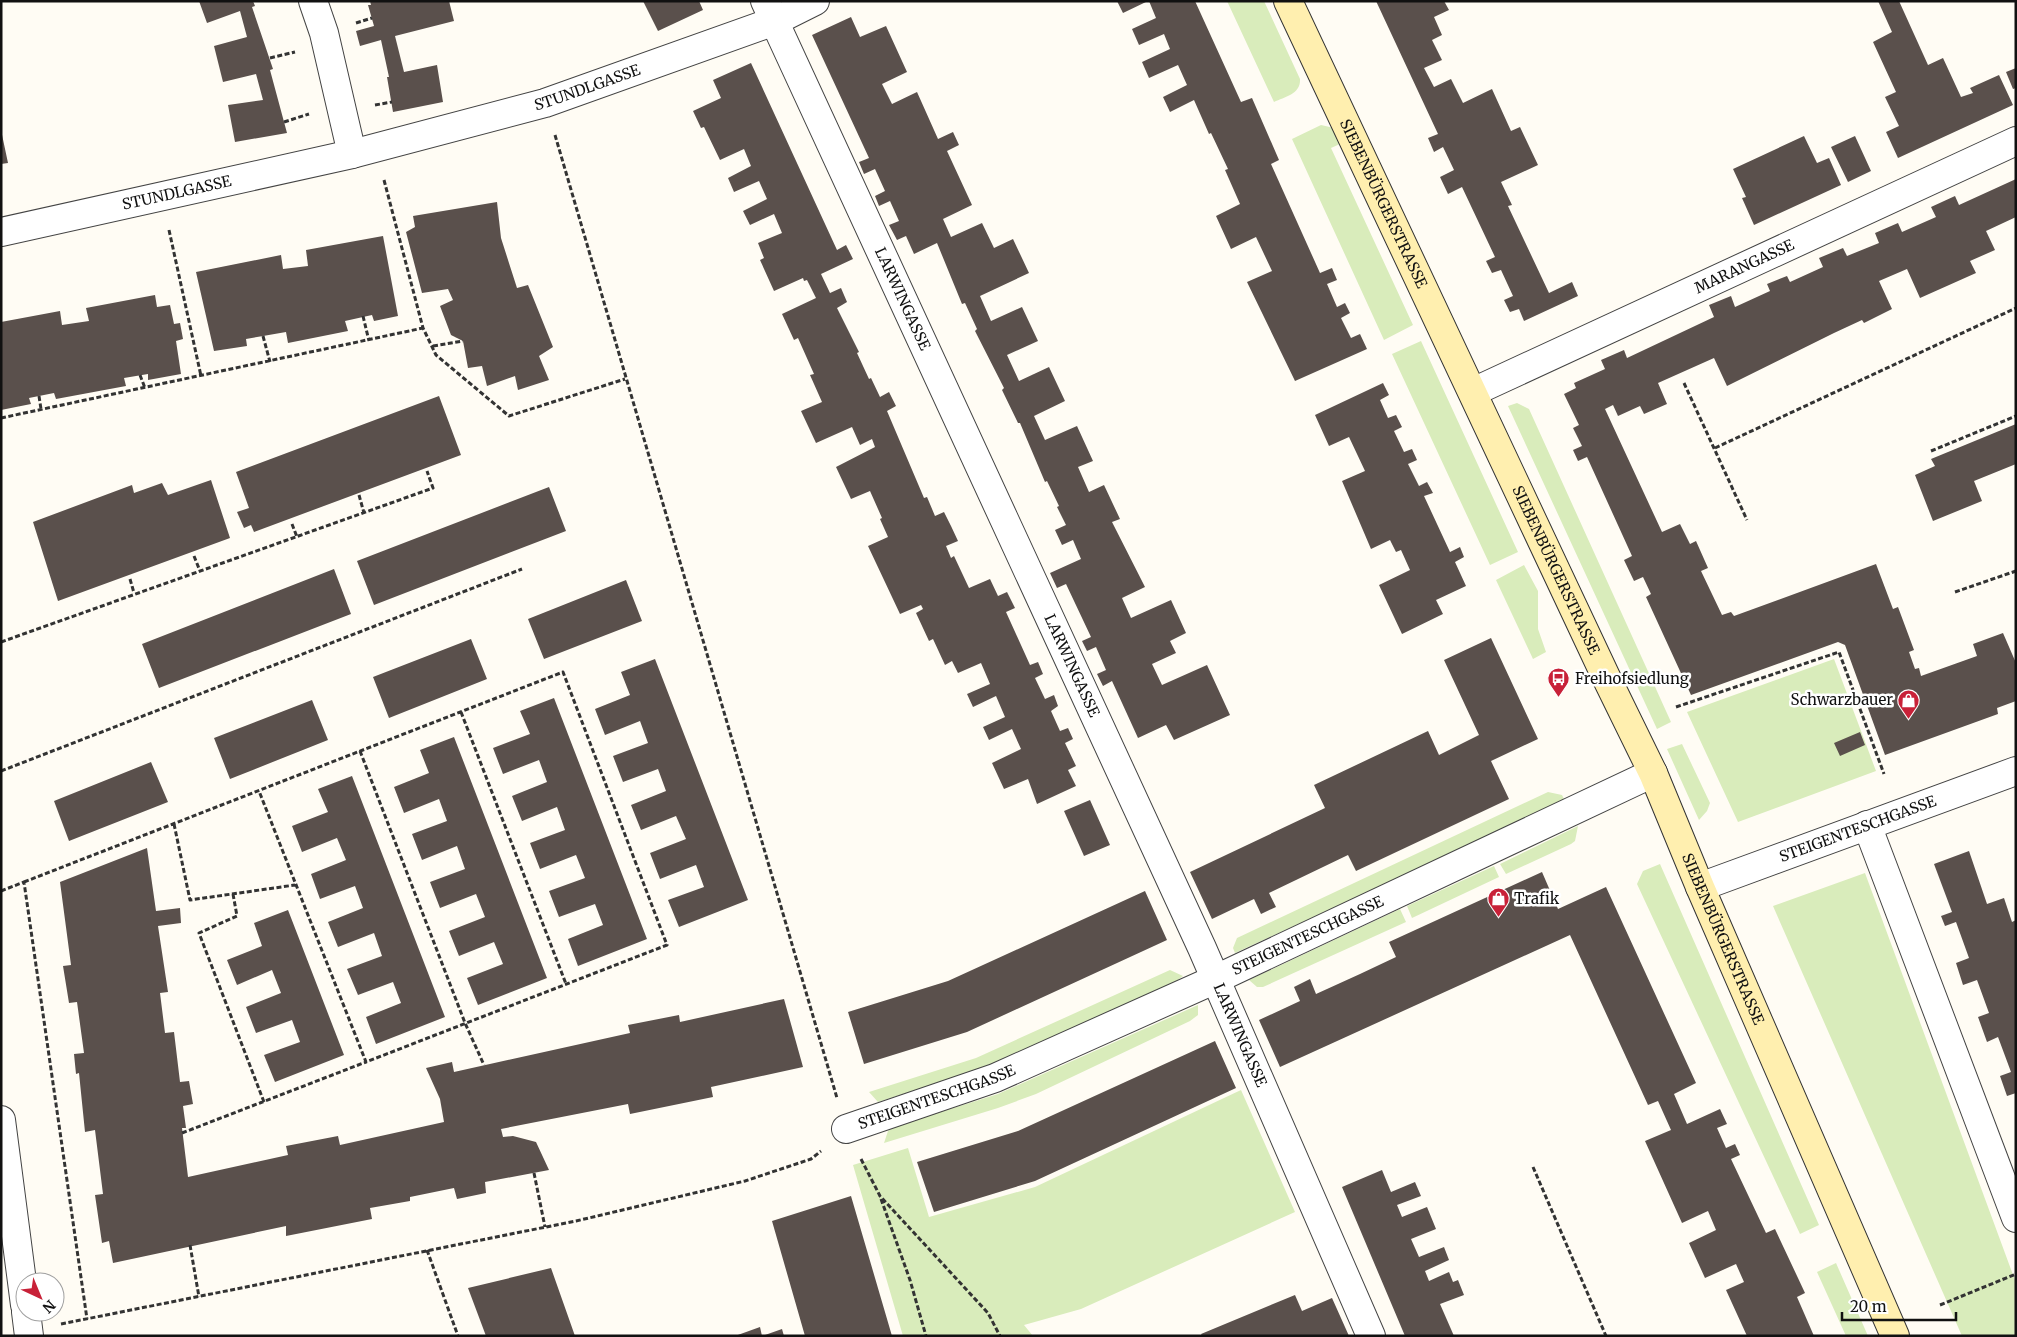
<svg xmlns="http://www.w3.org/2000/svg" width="2017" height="1337" font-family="Merriweather,serif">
	<rect width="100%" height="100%" fill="#fffcf4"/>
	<path fill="#d9ecbb" d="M1227 1H1264L1300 79C1301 94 1285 97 1274 102Z
		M1321 125 1334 128 1341 140 1340 144 1331 148 1413 325 1384 340 1292 139Z
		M1421 341 1518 552 1490 565 1392 354Z
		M1517 403 1529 409 1671 722 1657 729 1508 406Z
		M1524 565 1538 591V629L1546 652 1533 659 1496 580Z
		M1834 659 1876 771 1738 822 1687 712Z
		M1682 744 1710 803 1707 811 1699 820 1667 749Z
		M1548 792 1562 795 1565 801 1235 953 1233 948 1237 938Z
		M1578 826 1575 841 1571 844 1506 874 1500 864Z
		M1660 864 1819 1225 1800 1234 1637 884 1643 871Z
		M1494 866 1499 877 1412 918 1407 906Z
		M1865 873 2016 1283V1336H1962L1773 906Z
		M1400 909 1406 922 1263 987H1257L1249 980Z
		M1170 970 1183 976 1175 982 987 1067 878 1102 869 1092 976 1058Z
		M1198 1005V1015L1190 1021 1036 1094 998 1108 884 1143 888 1131 893 1127 998 1094Z
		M1241 1090 1295 1212 1081 1309 1024 1325 1033 1336H903L853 1165 908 1148 929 1217 1035 1187Z
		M1836 1263 1868 1336H1846L1817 1272Z"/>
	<path fill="#5a504c" d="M199 1H253L255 6 252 7 273 69 270 70 287 133 235 142 228 105 263 100 256 74 223 82 214 46 247 37 240 11 207 23Z
		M370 1H449L454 21 395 36 404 72 437 65 443 102 393 112 387 77H389L381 40 360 46 356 31 374 26 368 5H371Z
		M643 1H699L703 10 658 31Z
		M1117 1H1148L1123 13Z
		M1149 1H1195L1241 102 1252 98 1279 160 1271 164 1320 273 1332 268 1337 280 1327 284 1337 307 1345 303 1350 313 1341 318 1351 338 1360 334 1367 349 1295 381 1247 282 1272 271 1256 237 1231 249 1216 216 1240 204 1225 170 1228 169 1211 133 1209 134 1194 100 1170 112 1163 97 1187 85 1178 65 1149 78 1142 62 1170 49 1164 34 1139 45 1132 29 1156 18Z
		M1376 1H1444L1449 10 1434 17 1442 35 1432 40 1442 60 1424 68 1434 87 1451 79 1463 103 1492 89 1511 131 1520 127 1538 165 1501 182 1512 205 1508 206 1549 293 1572 282 1578 296 1524 321 1519 309 1510 312 1504 300 1513 296 1501 270 1492 273 1486 261 1495 257 1462 187 1448 194 1440 177 1454 170 1443 147 1434 152 1428 138 1438 134Z
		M1878 1H1899L1928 65 1943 58 1961 97 1973 93 1970 88 1999 75 2013 105 1898 158 1886 132 1899 126 1885 97 1896 92 1873 42 1892 32Z
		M851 17 860 37 886 26 907 72 882 84 892 104 917 92 938 139 953 132 959 145 947 151 972 205 943 219 951 237 982 223 994 248 1013 239 1029 273 980 296 991 321 1022 307 1038 341 1007 355 1019 381 1049 367 1065 401 1034 416 1045 440 1077 426 1093 461 1078 467 1089 492 1104 485 1120 519 1112 522 1145 587 1122 598 1131 618 1171 600 1186 633 1170 641 1176 653 1152 664 1162 685 1207 665 1230 715 1174 740 1166 725 1138 738 1112 681 1103 686 1097 674 1106 670 1096 647 1087 651 1082 641 1091 637 1066 584 1057 588 1050 573 1081 559 1073 540 1062 545 1055 530 1066 525 1057 507 1059 506 1047 481 1045 482 1020 423H1018L1002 390 1004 388 975 331 977 329 965 303 962 304 937 243 914 254 906 236 897 240 889 225 899 221 890 201 879 206 875 196 885 191 875 169 864 174 859 162 869 158 812 35Z
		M751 63 837 250 846 245 853 259 821 274 830 293 841 288 847 302 837 308 859 352 857 353 869 379 871 378 880 397 889 392 896 406 887 411 924 498 927 497 935 516 944 512 951 526 958 541 946 546 951 558 954 556 969 588 990 579 998 596 1007 592 1015 608 1006 612 1030 665 1038 662 1043 674 1035 678 1045 699 1054 695 1058 706 1051 711 1060 731 1068 728 1073 739 1065 743 1076 766 1068 770 1076 786 1037 804 1028 779 1004 789 992 763 1021 749 1012 729 989 740 983 727 1005 717 996 696 973 707 967 694 990 684 981 663 958 673 952 661 945 665 933 639 929 641 916 613 923 609 921 605 900 614 868 546 888 537 880 519 882 518 870 491 851 499 836 467 875 447 872 439 860 445 852 427 816 443 801 411 822 402 810 375 814 374 798 338 794 340 782 314 816 298 807 280 804 281 803 278 774 291 760 260 764 258 758 243 782 233 774 214 750 225 743 211 767 199 759 181 734 192 728 178 751 166 744 149 720 160 704 127 701 128 693 111 721 98 713 80Z
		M2016 68V88L2013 89 2006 72Z
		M1 130 8 163 1 164Z
		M1804 136 1817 163 1829 158 1841 185 1754 225 1742 198 1746 197 1733 169Z
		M1855 136 1871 171 1848 182 1831 147Z
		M2016 179V217L1986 231 1995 250 1970 261 1976 273 1920 298 1907 269 1879 281 1892 309 1864 323 1862 320 1834 333 1727 386 1714 358 1658 383 1667 404 1644 414 1640 406 1618 416 1613 405 1605 409 1662 532 1680 524 1690 544 1696 541 1708 568 1701 571 1722 615 1731 612 1734 616 1876 564 1893 609 1898 607 1914 650 1909 652 1915 669 1919 668 1921 676 1977 656 1973 644 2003 633 2016 663V701L1997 708 1998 714 1885 755 1845 645 1838 642 1691 695 1646 597 1651 594 1643 577 1634 581 1624 560 1632 556 1587 457 1578 461 1573 450 1582 446 1573 428 1579 425 1564 394 1576 388 1574 383 1605 369 1601 360 1624 350 1627 358 1714 317 1709 305 1731 296 1735 307 1770 291 1767 284 1787 276 1790 282 1823 267 1819 258 1843 248 1847 256 1879 243 1875 233 1898 223 1902 232 1936 217 1931 207 1955 196 1959 205Z
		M497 202 501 238 517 288 528 285 553 347 539 356 549 380 518 390 515 376 487 386 482 366 468 368 463 341 451 335 440 306 453 300 448 289 422 293 406 232 415 227 413 216Z
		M383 236 398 316 374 321 372 315 345 321 348 331 288 343 286 332 263 336 246 339 247 346 214 351 196 272 281 255 283 269 308 266 306 250Z
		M155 295 157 307 170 305 174 324 180 323 183 339 176 341 181 374 148 380V374L124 378 126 386 56 399 54 393 29 398 31 404 1 410V322L60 311 62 325 89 321 86 308Z
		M1383 383 1389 395 1380 400 1388 418 1396 415 1402 427 1394 431 1404 452 1412 449 1417 460 1408 464 1419 486 1427 482 1433 493 1424 496 1450 552 1460 547 1464 557 1455 562 1466 586 1436 600 1443 614 1402 634 1379 585 1410 570 1401 550 1396 552 1390 540 1371 549 1342 481 1365 471 1349 437 1329 446 1315 415Z
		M439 396 461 455 254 532 251 525 244 528 237 512 249 508 236 472Z
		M2016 424V464L1974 481 1982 501 1933 521 1915 475 1935 466 1931 459Z
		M211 480 230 538 58 601 33 522 132 485 134 493 162 483 168 495Z
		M549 487 566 531 374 605 357 561Z
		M334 569 351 614 159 688 142 644Z
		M626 580 642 621 544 659 528 619Z
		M1491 638 1538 739 1491 761 1509 799 1356 871 1348 855 1269 893 1276 907 1261 914 1254 899 1212 919 1190 872 1325 808 1314 785 1428 731 1439 755 1479 735 1444 660Z
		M471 639 487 679 389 718 373 677Z
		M655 659 748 900 679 927 668 900 704 887 696 865 660 879 650 853 686 839 676 816 641 830 631 805 666 791 658 769 623 782 613 756 648 743 640 721 605 735 595 709 630 695 621 672Z
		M554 698 647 939 578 966 568 939 603 925 595 904 559 917 549 891 585 878 576 855 540 869 530 843 565 830 557 807 522 821 512 796 547 782 539 760 503 774 493 748 530 734 520 711Z
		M312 700 328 740 230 779 214 738Z
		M1860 732 1865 745 1840 756 1834 743Z
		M454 737 547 978 478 1005 467 978 503 964 494 942 459 956 449 931 485 917 476 894 440 908 430 882 465 869 457 846 422 860 412 834 447 821 439 799 404 813 394 787 429 773 420 750Z
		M151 762 168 802 69 841 54 801Z
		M352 776 445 1017 376 1044 366 1017 401 1003 393 982 358 995 347 969 382 956 374 933 338 947 328 922 363 908 355 886 320 899 311 874 346 860 337 838 302 852 292 826 328 812 318 789Z
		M1090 800 1110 845 1084 856 1064 811Z
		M147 848 156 911 180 908 181 923 158 926 168 992 160 993 165 1033 174 1032 180 1082 189 1081 193 1104 183 1106 186 1128H182L188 1177 288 1155 286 1146 338 1136 340 1145 444 1122 440 1099 426 1068 452 1062 454 1072 630 1033 628 1025 679 1015 680 1022 784 999 803 1067 711 1087 713 1097 630 1114 628 1104 501 1129 503 1137 513 1136 536 1142 549 1170 485 1182 486 1193 457 1199 454 1188 410 1197V1201L370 1208 372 1219 286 1236V1226L113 1263 109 1241 102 1243 95 1195 103 1194 95 1130 85 1132 79 1073 76 1074 74 1054 84 1053 77 1002 69 1003 63 966 71 965 60 882Z
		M1969 851 1987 904 2004 898 2012 922 2016 920V1093L2007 1096 2000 1076 2011 1072 1998 1037 1987 1042 1978 1017 1989 1013 1977 980 1963 985 1956 963 1969 958 1956 922 1945 926 1941 916 1952 912 1934 864Z
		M1542 872 1558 909 1606 887 1696 1083 1674 1094 1687 1124 1720 1109 1727 1124 1717 1128 1726 1148 1735 1144 1740 1155 1731 1159 1766 1233 1775 1229 1805 1293 1797 1297 1814 1336H1747L1726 1290 1744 1282 1736 1264 1705 1278 1689 1243 1716 1230 1708 1211 1682 1223 1645 1141 1671 1130 1658 1101 1648 1105 1570 935 1280 1067 1259 1020 1300 1001 1294 987 1310 979 1316 994 1360 974 1396 957 1389 942Z
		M1145 891 1167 940 967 1032 864 1064 848 1012 948 981Z
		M288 910 344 1055 275 1082 264 1055 300 1042 292 1020 256 1033 246 1007 281 993 272 970 237 985 227 960 262 946 254 923Z
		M1215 1041 1236 1088 1035 1181 934 1212 917 1162 1018 1131Z
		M1382 1170 1391 1192 1415 1182 1421 1196 1397 1205 1402 1217 1427 1207 1436 1229 1411 1239 1419 1257 1444 1247 1449 1260 1425 1271 1429 1281 1449 1272 1453 1282 1458 1280 1464 1295 1440 1304 1454 1336H1405L1342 1187Z
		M851 1196 892 1336H805L772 1221Z
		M551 1268 575 1336H486L468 1288Z
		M1295 1295 1302 1311 1332 1298 1349 1336H1202L1201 1334Z
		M760 1327 762 1336H735Z
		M782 1329 784 1336H765V1335Z"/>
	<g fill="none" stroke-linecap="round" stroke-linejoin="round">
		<defs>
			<g id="street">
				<path d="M313 1 324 33 352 154"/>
				<path id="s1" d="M765 1 1202 948 1371 1336"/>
				<path id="s2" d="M1 232 352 154 545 103 775 21 815 1"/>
				<path id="s3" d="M1473 392 2016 141"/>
				<path d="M1867 825 2016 1218"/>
				<path id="s4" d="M1700 887 2016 771"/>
				<path d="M1 1120 25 1305"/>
				<path id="s5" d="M846 1129 995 1078 1216 979 1653 773"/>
				<path d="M26 1312 29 1336"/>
			</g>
			<g id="secondary">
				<path id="s6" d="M1288 1 1606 677 1653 773 1700 887 1895 1336"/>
			</g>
		</defs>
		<use href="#street" stroke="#444" stroke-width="30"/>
		<use href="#secondary" stroke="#333" stroke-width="30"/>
		<path stroke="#333" stroke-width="3" stroke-dasharray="5 2.5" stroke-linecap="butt" d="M356 23 372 18
			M270 58 295 52
			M375 105 392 102
			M284 122 309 114
			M555 135 837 1098
			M384 180 423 328 436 355 509 416 625 379
			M169 230 201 376
			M363 316 369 341
			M263 336 270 362
			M433 346 463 341
			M140 375 145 388
			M1684 383 1747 520
			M39 396 41 409
			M1 418 423 328
			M1715 448 2016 308
			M1931 451 2016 416
			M359 495 364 513
			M292 524 297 537
			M194 556 200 571
			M130 579 134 593
			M1955 592 2016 571
			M1 642 433 488 427 471
			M1676 707 1839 652 1884 774
			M461 712 566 984
			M360 751 465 1023 484 1065
			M1 771 522 569
			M174 824 190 900 295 885
			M24 882 563 672 667 945 366 1062 259 791
			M1 891 24 882 87 1319
			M233 894 237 916 199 933 264 1102
			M182 1133 366 1062
			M861 1159 880 1196 988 1313 1000 1336
			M1533 1167 1606 1336
			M534 1173 545 1227
			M881 1199 910 1280 926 1336
			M190 1245 199 1297
			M427 1250 458 1336
			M1940 1305 2016 1274
			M61 1324 576 1221 745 1181 811 1159 821 1151"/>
		<use href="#street" stroke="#fff" stroke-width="28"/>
		<use href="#secondary" stroke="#ffefaf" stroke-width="28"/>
	</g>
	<defs>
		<symbol id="bus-pin" viewBox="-11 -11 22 30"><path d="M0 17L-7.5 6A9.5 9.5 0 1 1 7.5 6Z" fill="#c82138" stroke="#fff"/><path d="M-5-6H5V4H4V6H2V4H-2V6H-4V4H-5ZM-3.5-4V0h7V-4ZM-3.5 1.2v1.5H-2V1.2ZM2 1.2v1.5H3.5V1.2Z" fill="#fff"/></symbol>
		<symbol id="shop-pin" viewBox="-11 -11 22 30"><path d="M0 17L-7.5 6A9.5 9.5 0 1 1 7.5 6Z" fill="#c82138" stroke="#fff"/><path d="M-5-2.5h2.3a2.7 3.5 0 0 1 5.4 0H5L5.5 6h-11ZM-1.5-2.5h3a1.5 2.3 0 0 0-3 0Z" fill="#fff"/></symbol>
	</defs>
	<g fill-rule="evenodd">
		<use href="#bus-pin" x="1546" y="666" width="25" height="34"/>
		<use href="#shop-pin" x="1896" y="688" width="25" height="34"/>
		<use href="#shop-pin" x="1486" y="886" width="25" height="34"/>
	</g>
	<g text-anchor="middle" stroke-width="5" stroke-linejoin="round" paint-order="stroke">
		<g font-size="15" fill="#111" stroke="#fff">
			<text dy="5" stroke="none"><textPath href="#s2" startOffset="604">STUNDLGASSE</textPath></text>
			<text dy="5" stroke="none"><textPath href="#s2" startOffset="180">STUNDLGASSE</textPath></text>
			<text dy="5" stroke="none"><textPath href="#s6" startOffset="224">SIEBENBÜRGERSTRASSE</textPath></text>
			<text dy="5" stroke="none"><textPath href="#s3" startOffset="299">MARANGASSE</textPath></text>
			<text dy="5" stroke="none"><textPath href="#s1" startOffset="328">LARWINGASSE</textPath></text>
			<text dy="5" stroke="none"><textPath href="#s6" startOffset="629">SIEBENBÜRGERSTRASSE</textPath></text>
			<text dy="5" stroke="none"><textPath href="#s1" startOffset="732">LARWINGASSE</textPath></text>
			<text dy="5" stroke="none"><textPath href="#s4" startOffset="168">STEIGENTESCHGASSE</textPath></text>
			<text dy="5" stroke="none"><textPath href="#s5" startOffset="501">STEIGENTESCHGASSE</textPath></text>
			<text dy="5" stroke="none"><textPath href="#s6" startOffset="1034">SIEBENBÜRGERSTRASSE</textPath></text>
			<text dy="5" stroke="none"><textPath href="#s1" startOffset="1138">LARWINGASSE</textPath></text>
			<text dy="5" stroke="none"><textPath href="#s5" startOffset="96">STEIGENTESCHGASSE</textPath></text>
		</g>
		<g font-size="15" fill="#111" stroke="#fff" text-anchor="start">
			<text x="1575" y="684">Freihofsiedlung</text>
			<text x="1893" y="705" text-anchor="end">Schwarzbauer</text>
			<text x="1514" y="904">Trafik</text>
		</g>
	</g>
	<rect width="2017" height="1337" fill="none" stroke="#111111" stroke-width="5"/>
	<g transform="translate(40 1297) rotate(136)"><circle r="24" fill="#ffffff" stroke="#a0a0a0"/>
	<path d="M0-4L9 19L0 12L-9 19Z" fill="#c82138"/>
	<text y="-8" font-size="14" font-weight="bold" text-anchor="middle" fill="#111111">N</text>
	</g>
	<path d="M1842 1312v8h114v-8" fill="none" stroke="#111111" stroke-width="2.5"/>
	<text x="1850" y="1312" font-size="15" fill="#111111" stroke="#ffffff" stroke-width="4" paint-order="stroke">20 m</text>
</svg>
